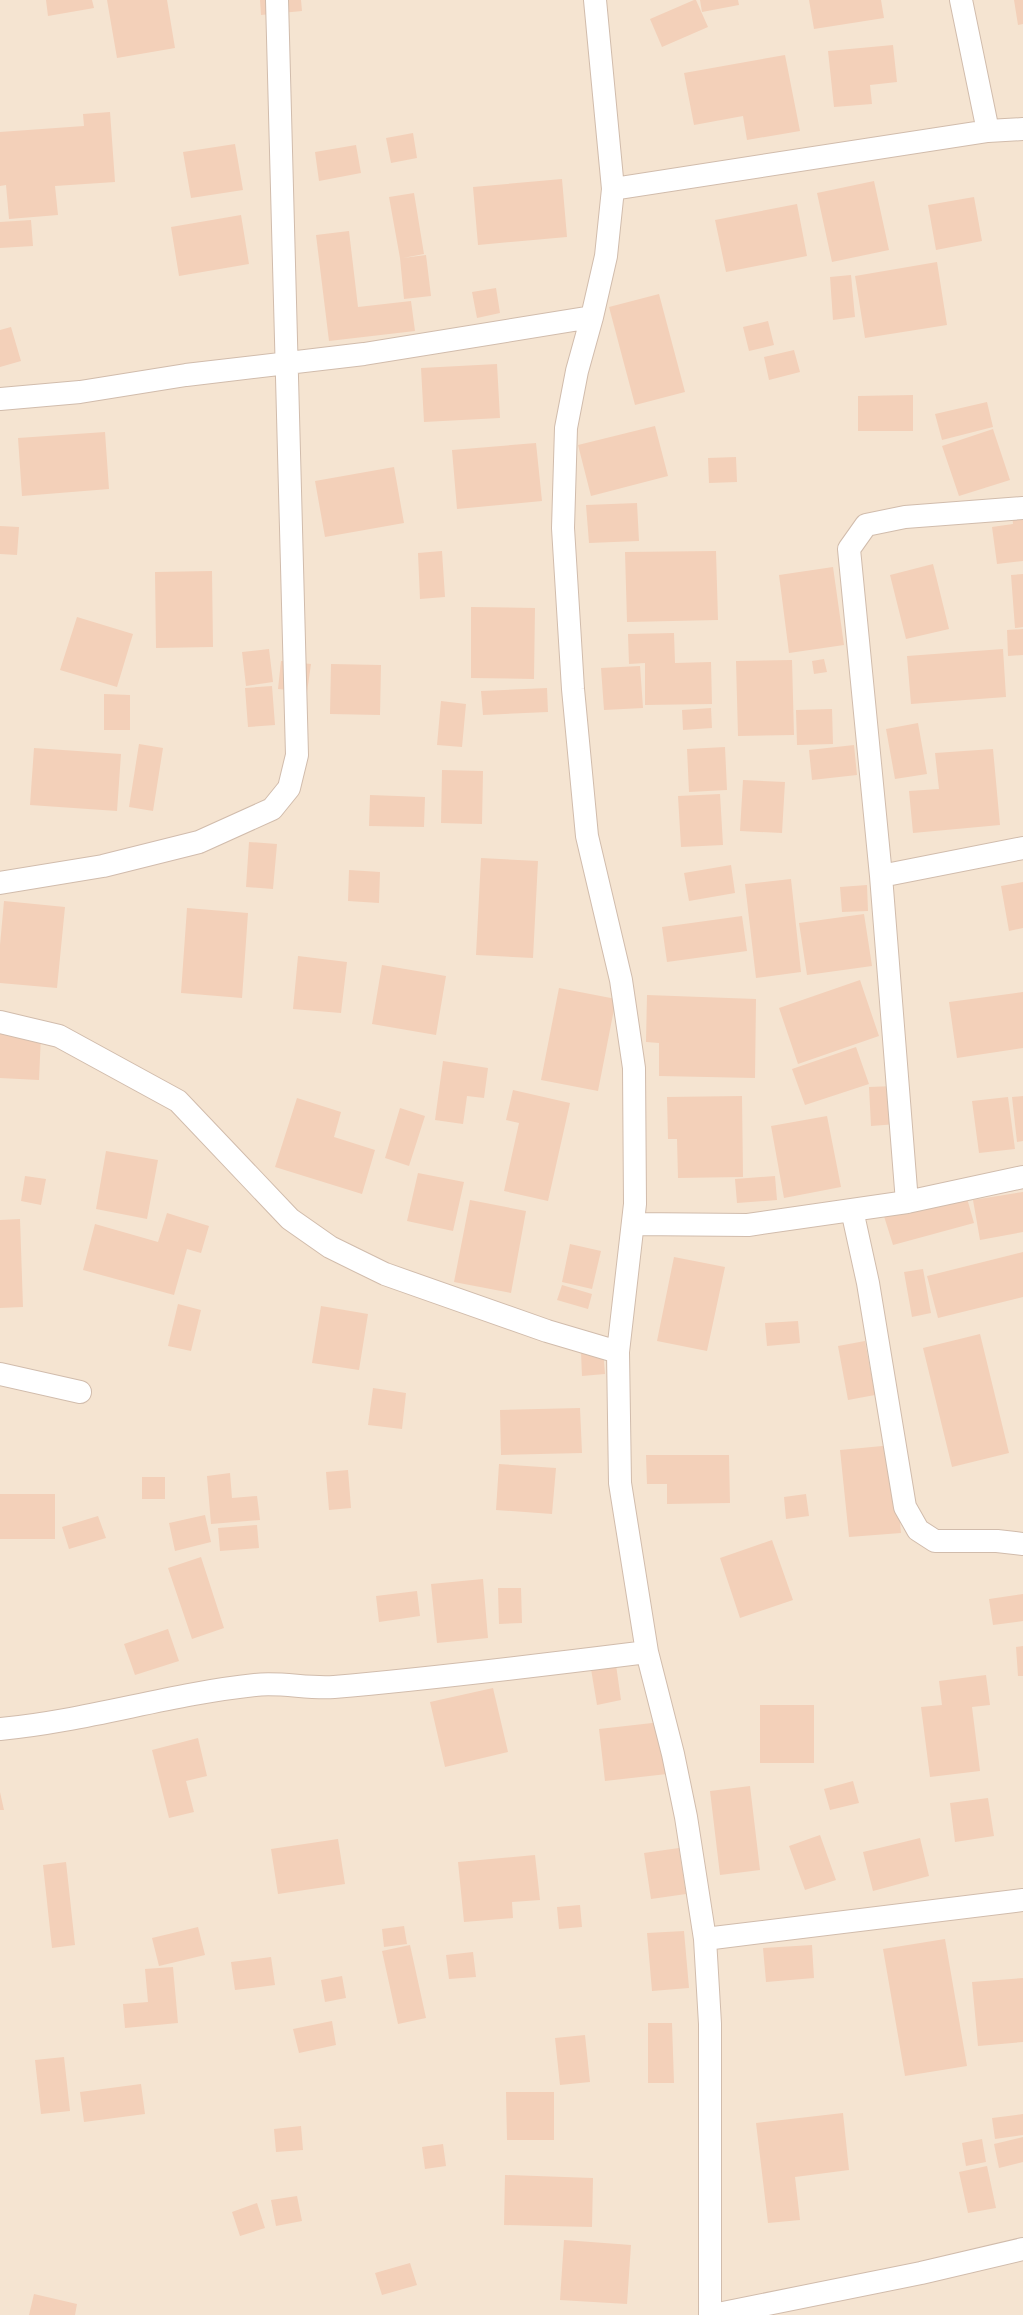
<svg xmlns="http://www.w3.org/2000/svg" width="1023" height="2315" font-family="Jost,sans-serif">
	<rect width="100%" height="100%" fill="#fdf3e3"/>
	<path fill="#f5e4d1" d="M0 0H1023V2315H0Z"/>
	<path fill="#f3d0b9" d="M46 0H92L94 8 48 16Z
		M107 0H167L175 48 117 58Z
		M260 0H301L302 11 261 15Z
		M694 0H696L708 27 662 47 650 19Z
		M700 0H738L739 5 702 12Z
		M809 0H881L884 18 814 29Z
		M1014 0H1023V24L1018 25Z
		M893 45 897 82 870 85 872 104 834 107 828 51Z
		M785 55 800 131 747 140 743 116 694 125 684 73Z
		M110 112 115 182 55 186 58 215 9 219 6 185 0 186V132L84 126 83 114Z
		M413 133 417 158 391 163 386 138Z
		M235 144 243 190 191 198 183 152Z
		M356 145 361 173 319 181 315 152Z
		M562 179 567 237 478 245 473 187Z
		M874 181 889 250 832 262 817 193Z
		M414 193 424 254 403 258 426 255 431 296 404 299 400 258 389 197Z
		M974 197 982 241 936 250 928 205Z
		M797 204 807 256 726 272 715 220Z
		M241 215 249 264 179 276 171 227Z
		M31 220 33 246 0 248V222Z
		M349 231 358 307 411 301 415 331 329 341 316 235Z
		M937 262 947 325 865 338 855 276Z
		M851 275 855 317 833 320 830 277Z
		M496 288 500 313 477 318 472 292Z
		M659 294 685 392 635 405 609 307Z
		M768 321 774 345 749 351 743 327Z
		M11 327 21 361 0 367V330Z
		M794 350 800 372 769 380 764 357Z
		M497 364 500 418 424 422 421 368Z
		M913 395V431H858V396Z
		M987 402 993 427 942 440 935 414Z
		M655 426 668 476 591 496 578 445Z
		M993 429 1010 480 959 496 942 446Z
		M105 432 109 489 22 496 18 438Z
		M536 443 542 501 457 509 452 450Z
		M736 457 737 482 709 483 708 458Z
		M394 467 404 523 325 537 315 481Z
		M637 503 639 541 589 543 586 505Z
		M1023 511V561L997 564 992 527 1013 524 1012 512Z
		M0 526 19 527 17 555 0 554Z
		M442 551 445 597 420 599 418 553Z
		M716 551 718 620 627 622 625 552Z
		M933 564 949 629 906 639 890 575Z
		M833 567 844 645 789 653 779 575Z
		M212 571 213 647 156 648 155 572Z
		M1023 574V627L1015 628 1011 575Z
		M471 607 535 608 534 679 471 678Z
		M77 617 133 634 117 687 60 670Z
		M1023 629V655L1008 656 1007 630Z
		M674 633 675 663 711 662 712 704 645 705V663L629 664 628 634Z
		M269 649 273 682 246 686 242 652Z
		M1003 649 1006 697 911 704 907 656Z
		M824 659 827 672 814 674 812 661Z
		M792 660 794 735 738 736 736 661Z
		M281 661 311 664 307 692 278 689Z
		M331 664 381 665 380 715 330 714Z
		M640 666 643 708 604 710 601 668Z
		M272 686 275 725 248 727 245 688Z
		M547 688 548 712 483 715 481 691Z
		M104 694 130 695V730H104Z
		M441 701 466 704 462 747 437 745Z
		M711 708 712 728 683 730 682 710Z
		M832 709 833 744 797 745 796 710Z
		M918 723 927 774 895 779 886 729Z
		M139 744 163 748 153 811 129 807Z
		M854 745 857 775 812 780 809 750Z
		M725 747 727 790 689 792 687 749Z
		M34 748 121 754 117 811 30 805Z
		M993 749 1000 825 913 833 909 791 939 789 935 753Z
		M442 770 483 771 482 824 441 823Z
		M743 780 785 782 782 833 740 831Z
		M720 794 723 845 681 847 678 796Z
		M370 795 425 797 424 827 369 826Z
		M249 842 277 844 273 889 246 887Z
		M481 858 538 861 533 958 476 955Z
		M731 865 735 893 689 901 684 873Z
		M349 870 380 872 379 903 348 901Z
		M791 879 801 972 756 978 745 884Z
		M1023 882V928L1009 931 1001 886Z
		M867 885 868 911 842 912 840 887Z
		M4 901 65 907 57 988 0 983V945Z
		M187 908 248 913 242 998 181 993Z
		M864 914 872 966 807 975 799 923Z
		M742 916 747 951 667 962 662 927Z
		M298 956 347 962 341 1013 293 1009Z
		M382 965 446 976 436 1035 372 1024Z
		M860 980 879 1036 798 1064 779 1008Z
		M559 988 616 999 598 1091 541 1080Z
		M1023 992V1048L957 1058 949 1002Z
		M647 995 756 999 755 1078 659 1076V1043L646 1042Z
		M0 1033 41 1035 39 1080 0 1078Z
		M856 1047 869 1084 805 1105 792 1069Z
		M443 1061 488 1068 484 1098 467 1096 463 1124 435 1120Z
		M894 1086 897 1124 871 1126 869 1087Z
		M513 1090 570 1103 548 1201 504 1191 519 1123 506 1120Z
		M742 1096 743 1177 678 1178 677 1139H668L667 1097Z
		M1023 1096V1141L1017 1142 1012 1097Z
		M1008 1097 1015 1149 979 1153 972 1101Z
		M297 1098 341 1112 334 1137 375 1150 362 1194 275 1167Z
		M400 1108 425 1116 409 1166 385 1158Z
		M827 1116 841 1187 784 1198 771 1126Z
		M106 1151 158 1160 147 1219 96 1209Z
		M418 1173 464 1182 453 1231 407 1221Z
		M25 1176 46 1179 41 1205 21 1201Z
		M775 1176 777 1200 737 1203 735 1179Z
		M965 1191 974 1223 893 1245 883 1213Z
		M1023 1192V1232L980 1240 973 1200Z
		M470 1200 526 1211 511 1293 454 1282Z
		M167 1213 209 1226 201 1253 187 1249 174 1295 83 1270 95 1224 158 1242Z
		M20 1219 23 1307 0 1308V1220Z
		M570 1244 601 1251 592 1289 562 1282Z
		M1023 1252V1297L938 1318 927 1276Z
		M674 1257 725 1267 707 1351 657 1341Z
		M923 1269 931 1313 912 1317 904 1272Z
		M562 1285 592 1294 588 1309 557 1300Z
		M178 1304 201 1310 191 1351 168 1346Z
		M321 1306 368 1314 359 1370 312 1363Z
		M798 1321 800 1343 767 1346 765 1323Z
		M980 1334 1009 1453 952 1467 923 1348Z
		M865 1341 875 1395 848 1400 838 1346Z
		M603 1350 605 1374 582 1376 581 1352Z
		M373 1388 406 1393 402 1429 368 1425Z
		M580 1408 582 1453 501 1455 500 1410Z
		M893 1445 901 1533 849 1537 840 1450Z
		M646 1455H729L730 1503 667 1504V1484H647Z
		M499 1464 556 1468 552 1514 496 1510Z
		M348 1470 351 1508 329 1510 326 1472Z
		M230 1473 232 1498 257 1496 260 1520 211 1524 207 1476Z
		M142 1477H165V1499H142Z
		M0 1494H55V1539H0Z
		M806 1494 809 1516 786 1519 784 1497Z
		M205 1515 211 1542 175 1551 169 1523Z
		M98 1516 106 1538 69 1549 62 1527Z
		M257 1525 259 1548 220 1551 218 1528Z
		M772 1540 793 1600 740 1618 720 1558Z
		M201 1557 224 1628 192 1639 168 1568Z
		M483 1579 488 1638 437 1643 431 1584Z
		M498 1588H521L522 1623 499 1624Z
		M417 1591 420 1616 379 1622 376 1596Z
		M1023 1594V1621L993 1625 989 1599Z
		M168 1629 179 1661 135 1675 124 1644Z
		M1023 1646V1676H1018L1016 1647Z
		M616 1665 621 1700 597 1705 591 1669Z
		M986 1675 990 1705 972 1707 980 1771 930 1777 921 1707 942 1705 939 1681Z
		M493 1688 508 1752 445 1767 430 1702Z
		M760 1705H814V1763H760Z
		M661 1722 667 1774 605 1781 599 1729Z
		M198 1738 207 1776 186 1781 194 1812 169 1818 152 1750Z
		M853 1781 859 1803 830 1810 824 1789Z
		M750 1786 760 1870 720 1875 710 1791Z
		M0 1792 4 1810H0Z
		M988 1798 994 1836 955 1842 950 1803Z
		M820 1835 836 1880 805 1890 789 1846Z
		M920 1838 929 1876 873 1891 863 1852Z
		M338 1839 345 1884 278 1894 271 1849Z
		M679 1848 686 1894 651 1899 644 1853Z
		M535 1855 540 1900 512 1902 513 1918 464 1922 458 1862Z
		M66 1862 75 1945 52 1948 43 1865Z
		M580 1905 582 1927 559 1929 557 1907Z
		M404 1926 407 1944 384 1947 382 1929Z
		M198 1927 205 1955 159 1966 152 1938Z
		M684 1931 689 1988 652 1991 647 1933Z
		M945 1939 967 2066 905 2076 883 1949Z
		M410 1945 426 2018 398 2024 382 1951Z
		M812 1945 814 1978 766 1982 763 1948Z
		M473 1952 476 1977 449 1979 446 1955Z
		M271 1957 275 1985 235 1990 231 1962Z
		M173 1967 178 2023 125 2028 123 2004 148 2002 145 1969Z
		M342 1976 346 1998 325 2002 321 1980Z
		M1023 1978V2042L978 2046 972 1982Z
		M332 2021 336 2045 299 2053 293 2029Z
		M648 2023H672L674 2083H648Z
		M585 2035 590 2082 560 2085 555 2038Z
		M64 2057 70 2111 41 2114 35 2060Z
		M141 2084 145 2114 84 2122 80 2092Z
		M506 2092H554V2140H507Z
		M843 2113 849 2170 795 2177 800 2220 768 2223 756 2123Z
		M1023 2114V2135L995 2139 992 2118Z
		M301 2126 303 2150 276 2152 274 2129Z
		M1023 2137V2162L999 2168 994 2144Z
		M982 2139 986 2162 966 2166 962 2143Z
		M443 2144 446 2166 425 2169 422 2147Z
		M987 2166 996 2208 968 2213 959 2172Z
		M505 2175 593 2178 592 2227 504 2225Z
		M297 2196 302 2221 276 2226 271 2200Z
		M257 2203 265 2228 240 2236 232 2212Z
		M564 2240 631 2245 627 2304 560 2300Z
		M410 2263 417 2285 382 2295 375 2273Z
		M34 2294 77 2304 75 2315H29Z"/>
	<g fill="none" stroke-linecap="round" stroke-linejoin="round">
		<defs>
			<path id="street" d="M595 0 613 189 606 256 592 317 577 371 566 428 563 528 573 689 587 836 621 980 634 1068 635 1204 618 1352 620 1483 647 1652 673 1754 686 1817 705 1939 710 2024V2315
				M961 0 988 131
				M613 189 988 131 1023 129
				M0 399 80 392 186 375 364 354 592 317
				M881 876 1023 848
				M0 883 103 866 199 842 272 809 289 788 297 755 277 0
				M0 1022 59 1036 178 1101 290 1219 330 1247 385 1274 547 1331 618 1352
				M907 1202 881 876 849 549 866 525 905 517 1023 508
				M852 1210 868 1283 905 1507 918 1530 935 1541H997L1023 1544
				M633 1224 748 1225 907 1202 1023 1177
				M0 1374 80 1392
				M0 1729C86 1721 169 1694 255 1685 281 1682 308 1689 334 1687 438 1678 543 1665 647 1652
				M705 1939 1023 1900
				M713 2315 921 2273 1023 2249"/>
		</defs>
		<use href="#street" stroke="#d1bcac" stroke-width="24"/>
		<use href="#street" stroke="#fff" stroke-width="22"/>
	</g>
</svg>
